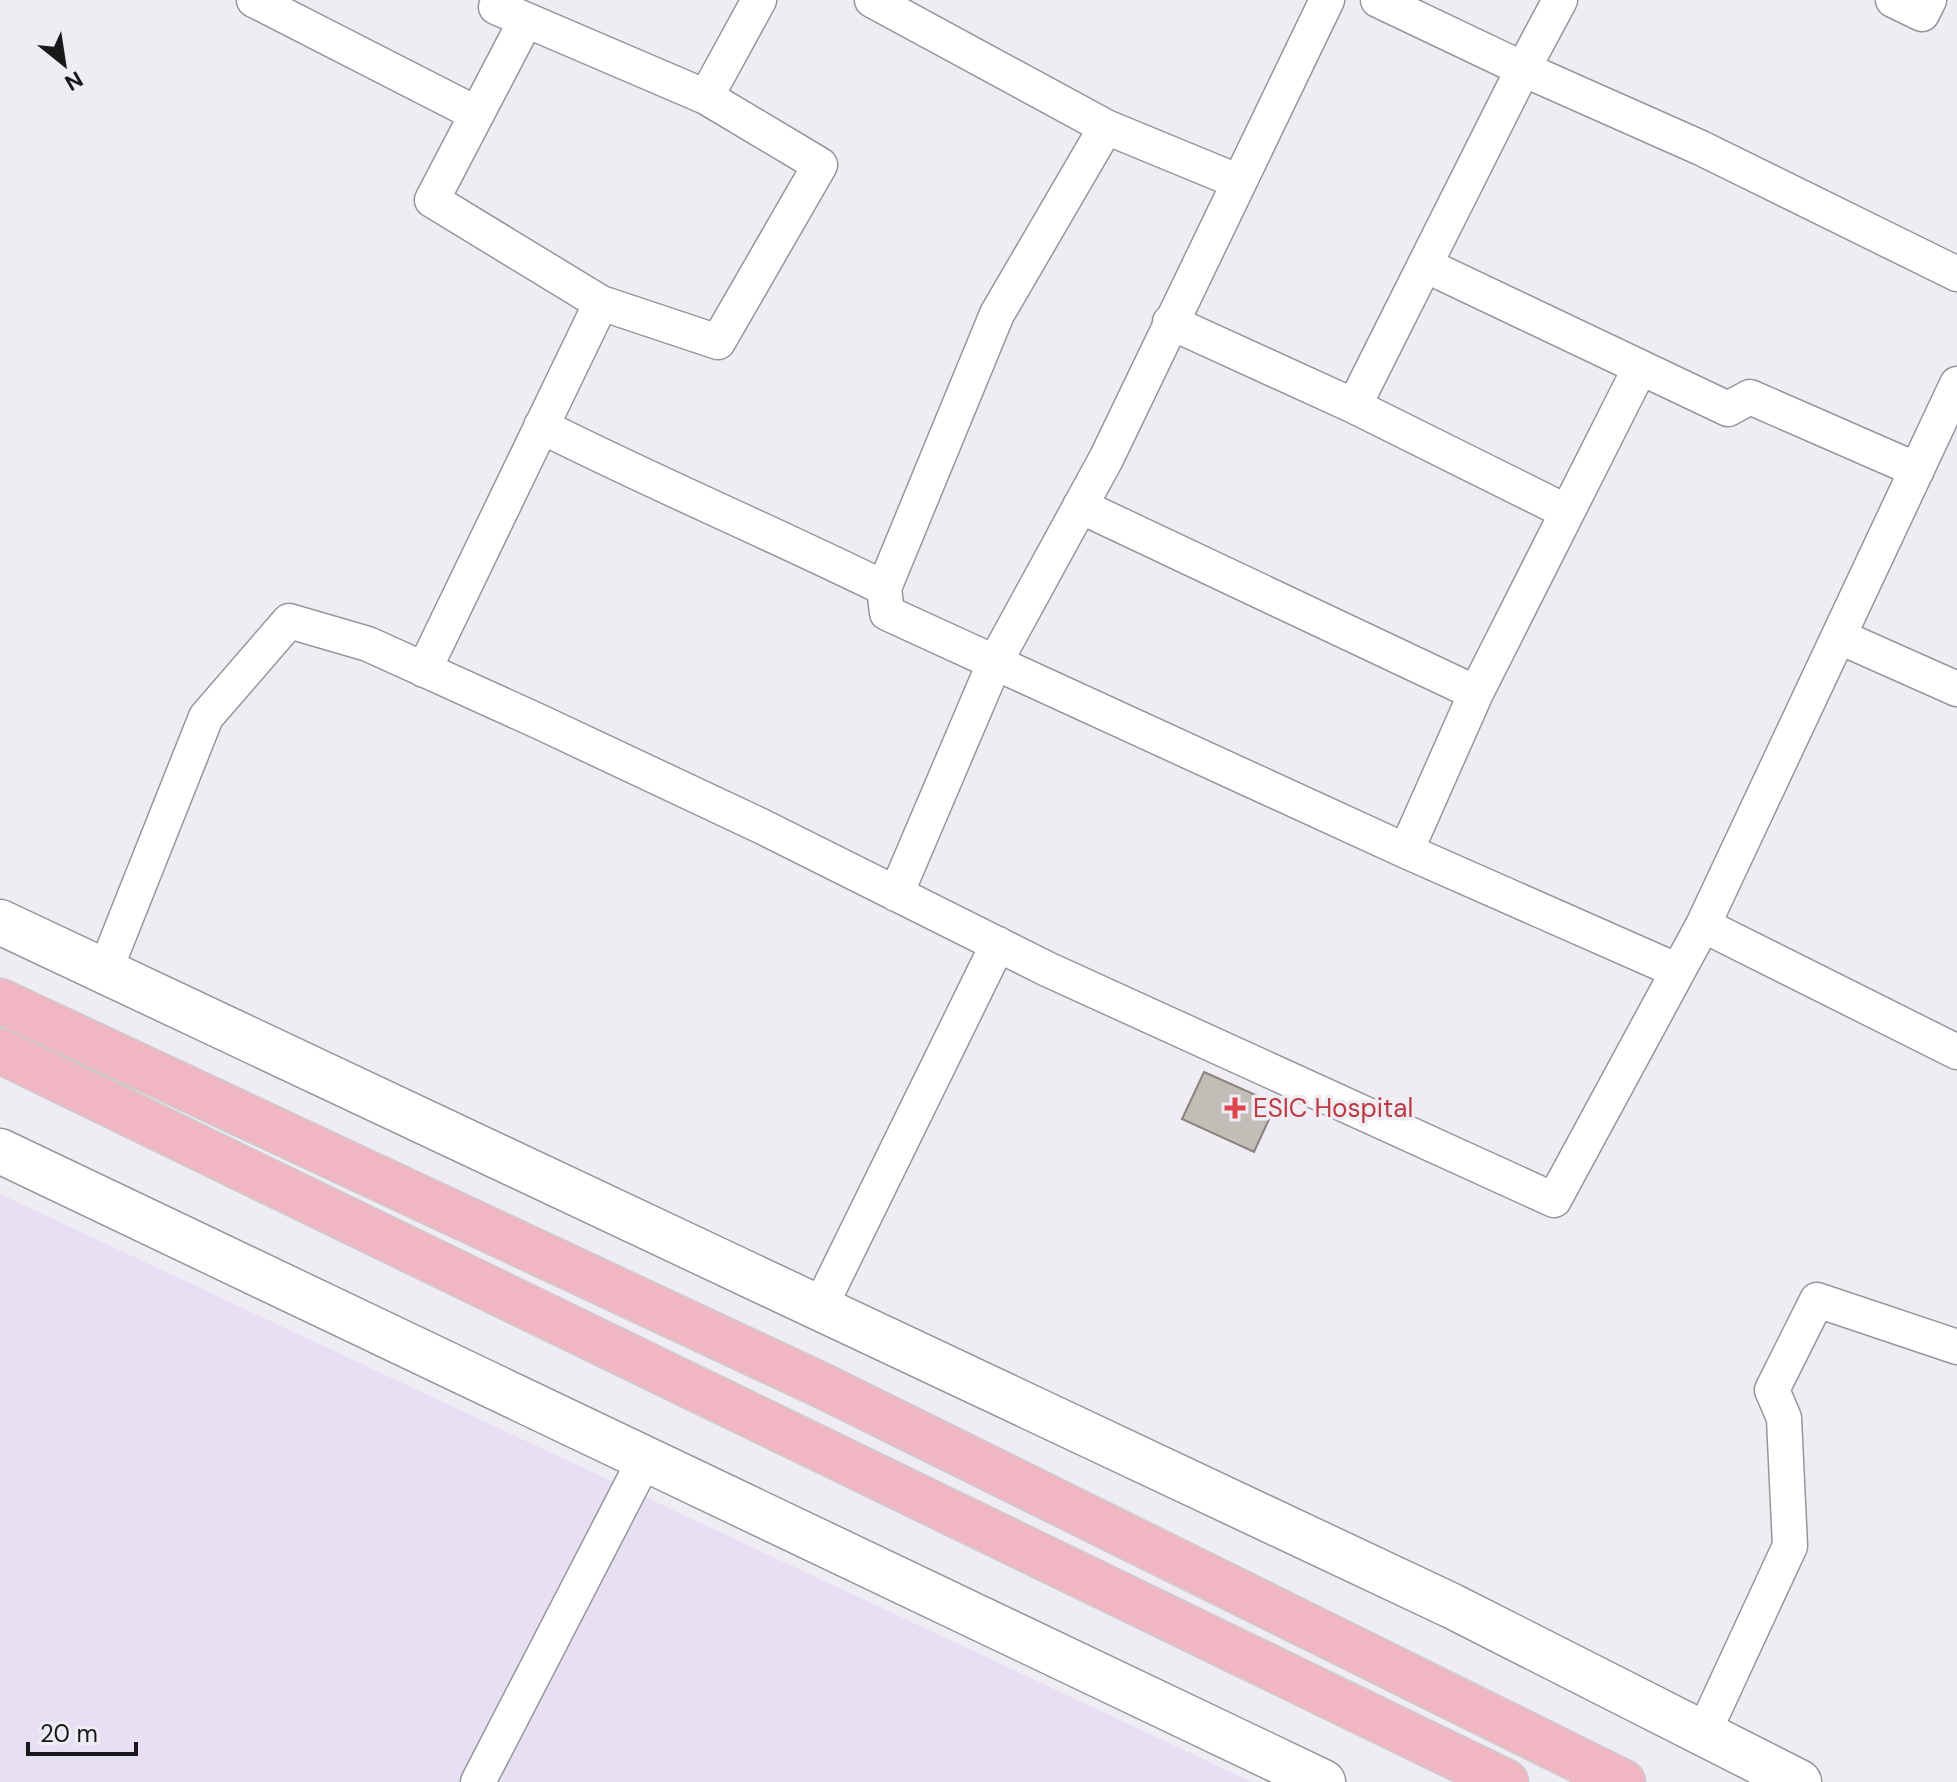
<svg xmlns="http://www.w3.org/2000/svg" width="1957" height="1782" font-family="'DM Sans',sans-serif">
	<rect width="100%" height="100%" fill="#efecf4"/>
	<path fill="#e7e0f5" d="M0 1194 1252 1782H0Z"/>
	<path fill="#c2bdb6" stroke="#88847d" stroke-width="2" d="M1204 1072 1276 1104 1254 1152 1182 1119Z"/>
	<g fill="none" stroke-linecap="round" stroke-linejoin="round">
		<defs>
			<path id="street" d="M254 0 477 114
				M872 0 1106 127
				M1378 0 1523 69 1560 0
				M1893 0 1922 14 1929 0
				M496 7 706 97 759 0
				M1425 265 1728 409 1750 397 1917 470
				M601 303 718 342 820 165 706 97
				M1170 322 1354 406 1567 512
				M1957 384 1703 925 1957 1052
				M1354 406 1523 69 1701 148 1957 274
				M541 426C654 483 770 532 884 588L887 613 1406 851 1678 971
				M1080 506 1476 693
				M884 588 997 314 1106 127 1237 181
				M1840 637 1957 689
				M424 670 601 303 432 200 526 20
				M1406 851 1476 693 1640 368
				M896 894 994 664 1106 459 1327 0
				M104 973 206 717 289 621 368 644 540 722 761 826 1047 969 1554 1200 1703 925
				M820 1307 998 944
				M1702 1736 1790 1546 1784 1418 1772 1390 1817 1300 1957 1347
				M478 1782 645 1459"/>
			<path id="secondary" d="M0 922 1452 1606 1799 1782
				M0 1151 1323 1782"/>
			<path id="highway" d="M0 1001 825 1387 1623 1782
				M0 1051 1506 1782"/>
		</defs>
		<use href="#street" stroke="#98959c" stroke-width="37"/>
		<use href="#secondary" stroke="#98959c" stroke-width="47"/>
		<use href="#highway" stroke="#cccccd" stroke-width="47"/>
		<use href="#street" stroke="#fff" stroke-width="34"/>
		<use href="#secondary" stroke="#fff" stroke-width="44"/>
		<use href="#highway" stroke="#f1b6c3" stroke-width="44"/>
	</g>
	<path fill="#e0444e" stroke="#efecf4" stroke-width="3" d="M1231 1096h8v8h8v8h-8v8h-8v-8h-8v-8h8z"/>
	<g text-anchor="middle" stroke-width="7" stroke-linejoin="round" paint-order="stroke">
		<g font-size="26" fill="#be3a42" stroke="#efecf4" text-anchor="start">
			<text x="1253" y="1117">ESIC Hospital</text>
		</g>
	</g>
	<g transform="translate(64 64) rotate(150)" stroke="#efecf4" stroke-width="6" paint-order="stroke">
	<path d="M0-6L14 30L0 20L-14 30Z" fill="#19181b"/>
	<text y="-12" font-size="22" font-weight="bold" text-anchor="middle" fill="#19181b">N</text>
	</g>
	<path d="M28 1742v12h108v-12" fill="none" stroke="#19181b" stroke-width="4"/>
	<text x="40" y="1742" font-size="24" fill="#19181b" stroke="#efecf4" stroke-width="6" paint-order="stroke">20 m</text>
</svg>
